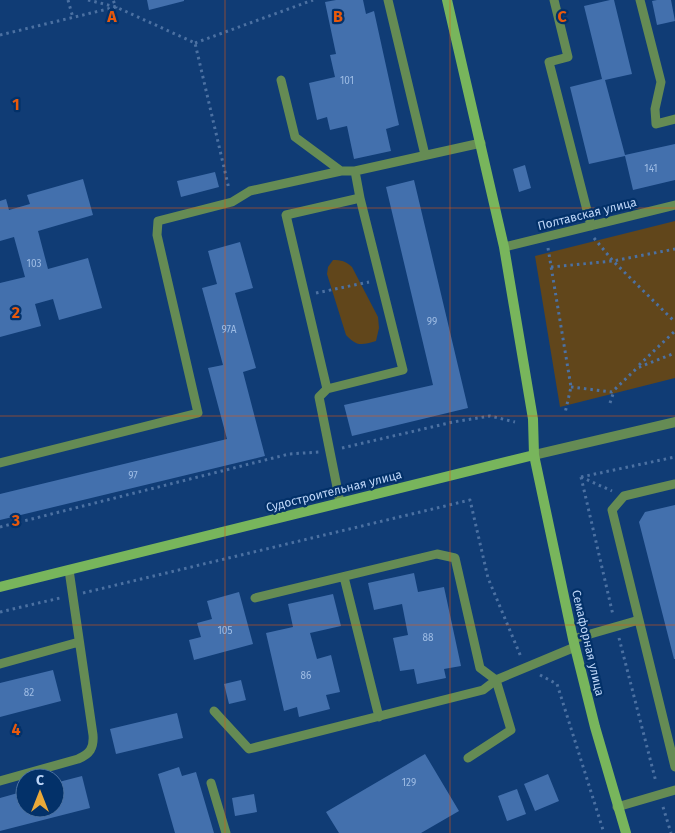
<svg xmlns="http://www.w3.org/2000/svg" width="675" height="833" font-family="'Fira Sans',sans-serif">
	<rect width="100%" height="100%" fill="#103c75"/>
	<path fill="#61461b" d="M675 221V378L560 407 535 256Z
		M333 260C341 260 346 261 352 267L378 317 379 328 376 341C362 345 357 347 346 335L327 274 328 267Z"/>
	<path fill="#4370ad" d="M147 0H184V1L149 10Z
		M336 0H363L366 14 374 11 399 125 386 129 391 151 354 159 347 126 330 130 327 117 317 120 309 83 335 77 330 55 336 54 325 2Z
		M610 0H614L632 74 605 80 625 155 675 144V180L633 190 625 156 589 164 570 87 602 79 584 6Z
		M657 0H671L675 21 657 25 652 1Z
		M525 165 531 188 519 192 513 169Z
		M215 172 219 187 181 197 177 181Z
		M83 179 93 215 38 231 48 269 88 258 102 308 59 320 53 299 35 304 41 326 0 337V283L25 277 14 237 0 241V201L6 199 9 210 30 204 27 195Z
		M414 180 468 408 352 436 344 405 433 385 386 187Z
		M240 242 253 288 235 293 256 368 243 372 265 456 0 520V494L227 439 208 368 223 365 202 288 217 284 208 251Z
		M675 505V659H674L639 522 645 512Z
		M414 573 418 592 444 587 461 666 444 669 446 678 417 684 414 669 400 671 393 638 408 635 402 604 374 610 368 583Z
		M239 592 253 644 194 660 189 640 201 637 197 623 212 619 207 601Z
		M333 594 341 626 310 633 317 659 331 655 340 692 326 695 330 709 299 717 297 707 284 711 266 633 293 627 288 604Z
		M53 670 61 701 0 717V683Z
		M241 680 246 700 229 704 224 684Z
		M177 713 183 738 116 754 110 729Z
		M425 754 459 811 421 833H339L326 812Z
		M179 767 182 776 196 772 214 833H175L158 774Z
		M548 774 559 801 535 811 524 784Z
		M82 776 90 808 0 831V798L25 791V808H55V783Z
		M517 789 526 814 507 821 498 796Z
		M254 794 257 812 235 816 232 798Z"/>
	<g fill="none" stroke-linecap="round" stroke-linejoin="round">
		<path stroke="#4c71a2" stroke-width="3" stroke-dasharray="2.5 4" stroke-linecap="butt" d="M68 0 73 18
			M88 0 116 7 195 43 229 189
			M0 35 116 7 113 0
			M195 43 313 0
			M594 238 613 261 675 322
			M548 248 571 387 565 413
			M551 267 613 261 675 249
			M316 293 369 282
			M639 365 675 331
			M571 387 612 392 637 368 675 353
			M610 403 614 391
			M342 448 453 422 490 416 515 422
			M581 477 613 615
			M581 477 675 457
			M581 477 612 491
			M0 527 289 454 319 452
			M83 593 470 500 488 578 521 657
			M0 612 60 598
			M619 638 656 782
			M540 675 557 684 604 833
			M663 807 671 833"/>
		<path stroke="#658b54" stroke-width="9" d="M388 0 425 155
			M554 0 568 57 549 62 591 226
			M640 0 661 82 655 109 656 124 675 119
			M281 80 295 137 341 171
			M504 247 675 205
			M327 389 286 215 360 198
			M0 463 198 413 157 235 158 221 232 202 250 191 341 171H355L481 143
			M675 484 624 496 612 510 675 767
			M340 502 319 397 327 389 403 370 360 198 355 171
			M344 577 379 717
			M255 598 437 554 455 558 480 668 496 680 511 730 468 758
			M573 639 639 620
			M0 664 79 642
			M214 711 249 749 483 690 496 680 575 647
			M0 781 78 759C90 754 94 748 93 735L69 570
			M211 783 226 833
			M617 807 675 790"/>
		<path stroke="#658b54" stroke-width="10" d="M534 455 675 422"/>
		<path stroke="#78b55c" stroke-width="10" d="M447 0 504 247 533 419 534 455 573 639 595 727 626 833
			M0 587 534 455"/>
	</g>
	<path fill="none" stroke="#e8590c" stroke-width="1" stroke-opacity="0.55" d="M225 0V833M450 0V833M0 208H675M0 416H675M0 625H675"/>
	<g text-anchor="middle" stroke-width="4.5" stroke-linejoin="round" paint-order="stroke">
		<g font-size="10" fill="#9ebce4">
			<text x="347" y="84">101</text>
			<text x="651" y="172">141</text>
			<text x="34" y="267">103</text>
			<text x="432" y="325">99</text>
			<text x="229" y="333">97А</text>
			<text x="133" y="479">97</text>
			<text x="225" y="634">105</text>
			<text x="428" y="641">88</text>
			<text x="306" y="679">86</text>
			<text x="29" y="696">82</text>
			<text x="409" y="786">129</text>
		</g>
		<g font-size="12" fill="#bdd5f7" stroke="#033169">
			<text transform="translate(587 214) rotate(-14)" y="4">Полтавская улица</text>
			<text transform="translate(334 491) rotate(-14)" y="4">Судостроительная улица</text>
			<text transform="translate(588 643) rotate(77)" y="4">Семафорная улица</text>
		</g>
	</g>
	<g font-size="16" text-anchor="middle" font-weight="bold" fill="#e8590c" stroke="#033169" stroke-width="4.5" stroke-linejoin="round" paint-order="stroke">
		<text x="112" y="22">A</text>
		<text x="338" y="22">B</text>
		<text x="562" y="22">C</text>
		<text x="16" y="110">1</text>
		<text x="16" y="318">2</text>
		<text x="16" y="526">3</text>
		<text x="16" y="735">4</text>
	</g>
	<g transform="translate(40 793)"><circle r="24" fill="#033169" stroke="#4d73a2"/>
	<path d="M0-4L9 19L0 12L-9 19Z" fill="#eba939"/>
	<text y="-8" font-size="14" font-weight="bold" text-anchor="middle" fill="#bdd5f7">С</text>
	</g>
</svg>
